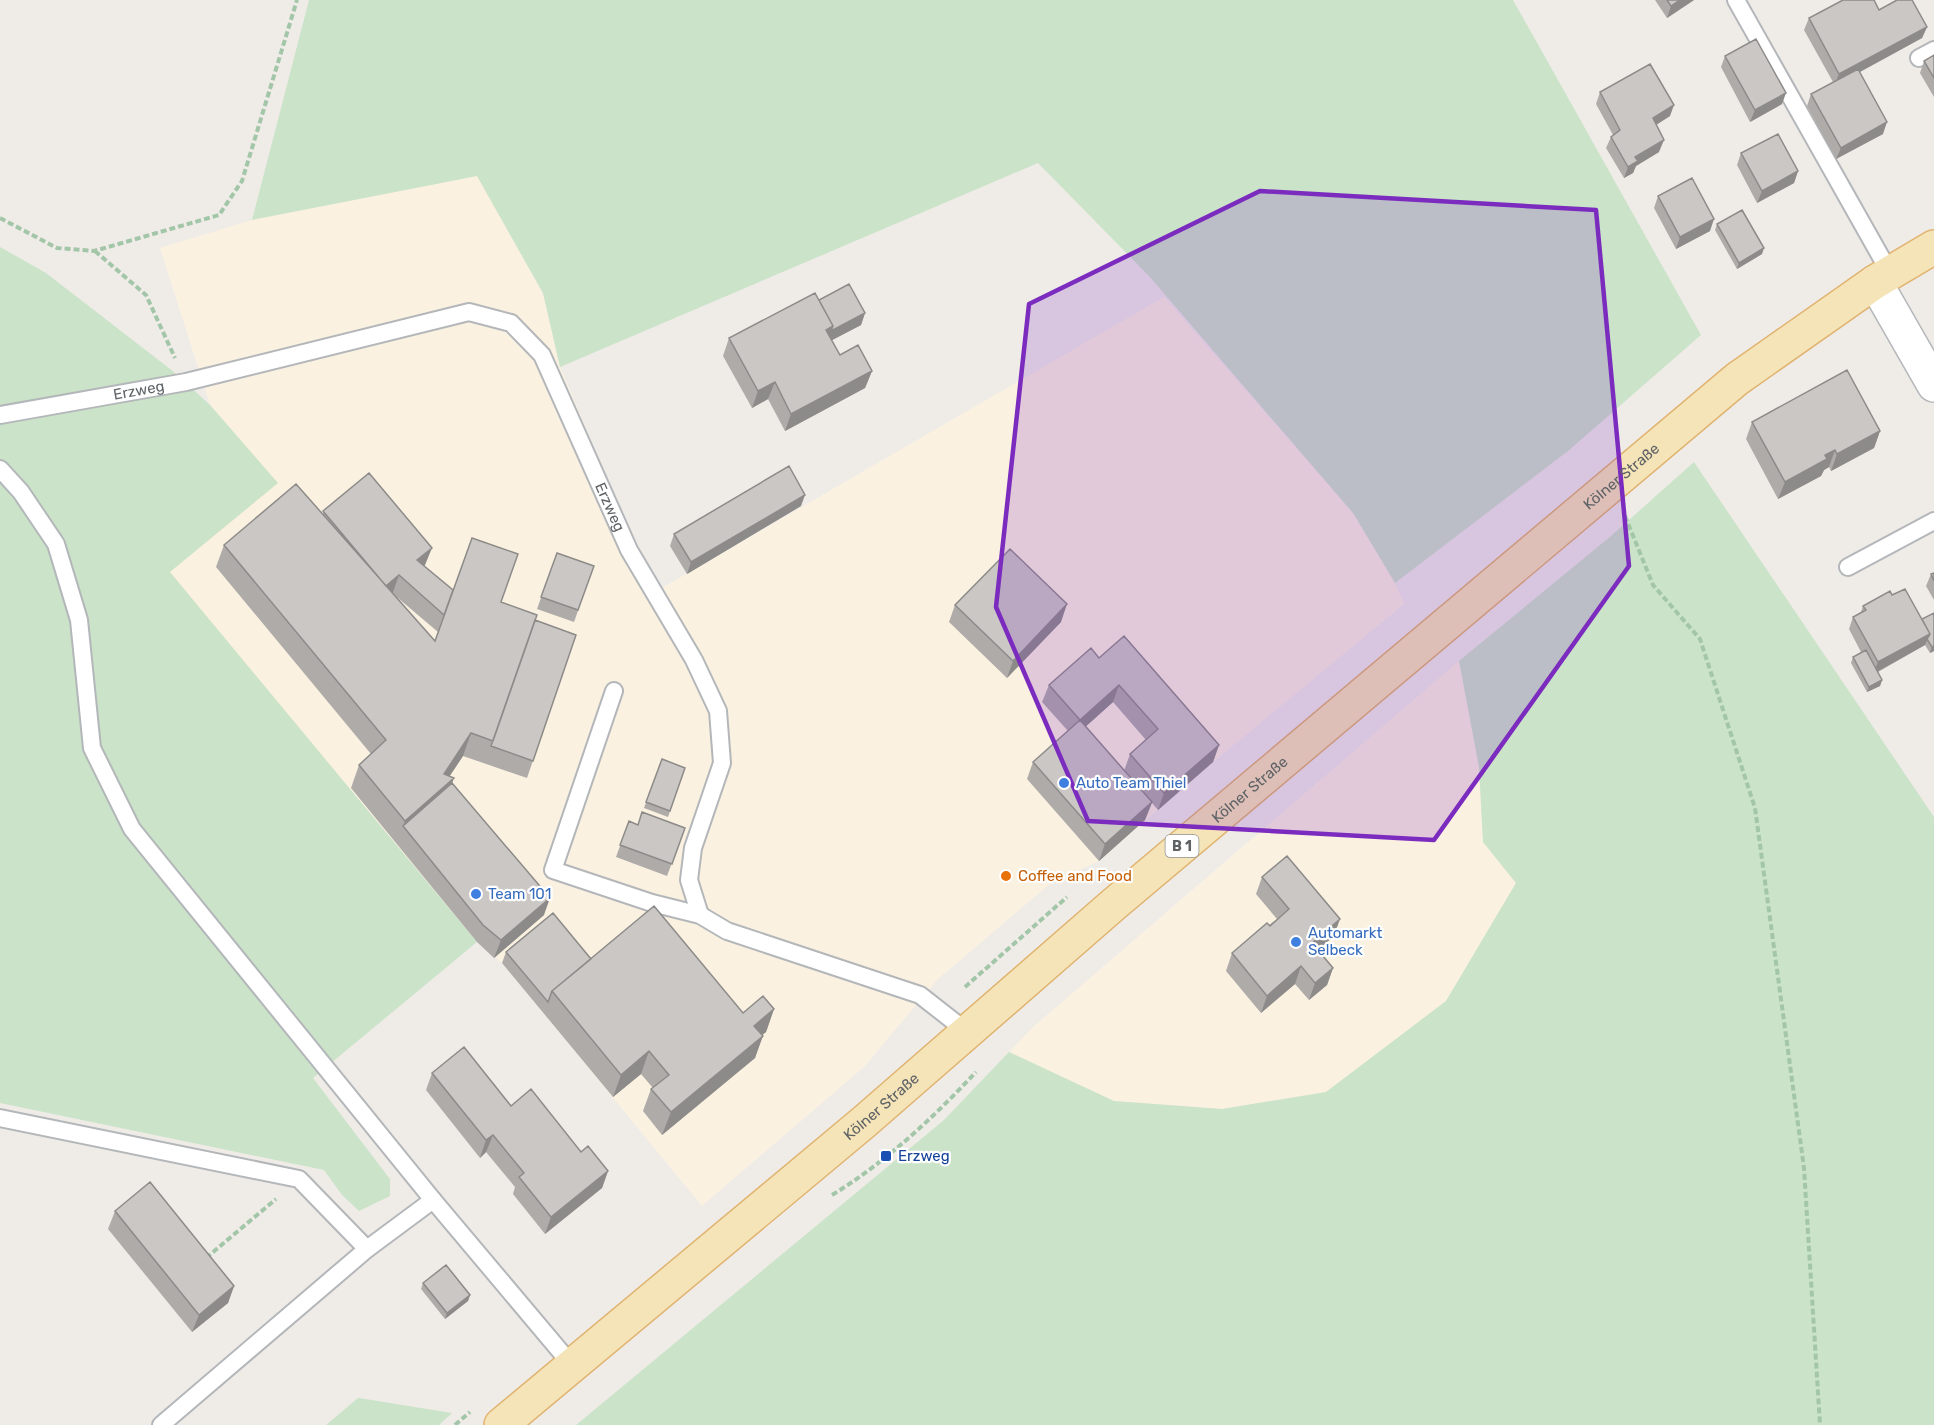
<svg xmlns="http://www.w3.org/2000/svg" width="1934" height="1425" font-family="Rubik,sans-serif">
	<rect width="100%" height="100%" fill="#efece8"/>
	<path fill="#faf1e1" d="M477 176 543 294 560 367 655 592 1164 297 1353 513 1392 576 1404 604 1213 762 1099 861 1051 883 938 979 864 1067 702 1206 502 963 477 942 169 572 277 483 210 405 160 248 252 220Z
		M1459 661 1479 767 1483 842 1516 883 1446 1001 1326 1092 1222 1109 1114 1101 1009 1052 1034 1026Z"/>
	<path fill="#cbe3c8" d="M309 0H1513L1701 335 1568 451 1395 583 1353 513 1149 276 1038 163 560 367 543 293 477 176 252 220Z
		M0 247 46 273 174 372 210 405 278 483 170 572 477 942 313 1078 390 1179V1196L359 1211 342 1195 324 1170 0 1103Z
		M1694 462 1934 817V1425H576L944 1120 1009 1052 1114 1101 1222 1109 1326 1092 1446 1001 1516 883 1483 842 1479 767 1459 661 1611 536Z
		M358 1398H359L452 1413 439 1425H326Z"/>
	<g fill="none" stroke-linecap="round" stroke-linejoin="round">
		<defs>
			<g id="service">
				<path d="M1736 0 1890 273"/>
				<path d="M1919 58 1934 50"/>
				<path id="s1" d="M0 415 186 382 469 312 511 323 542 355 629 550 694 660 718 711 722 763 693 848 689 880 700 915"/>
				<path d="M0 469 21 492 56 544 79 620 92 748 132 829 433 1200 571 1364"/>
				<path d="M1848 567 1934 521"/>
				<path d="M614 691 553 870 652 903 700 915 727 931 920 995 966 1031"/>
				<path d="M0 1118 299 1179 367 1249"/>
				<path d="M161 1425 367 1249 433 1200"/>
			</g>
			<path id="minor" d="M1875 282 1934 385"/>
			<g id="primary">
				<path id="s2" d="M501 1425 864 1122 1113 905 1737 379 1875 282 1934 247"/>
			</g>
		</defs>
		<use href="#service" stroke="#b4b7ba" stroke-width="20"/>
		<use href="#minor" stroke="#b4b7ba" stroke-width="36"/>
		<use href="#primary" stroke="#e0b370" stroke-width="36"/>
		<path stroke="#a3c6a9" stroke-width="4" stroke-dasharray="6 3" stroke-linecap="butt" d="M0 218 57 248 94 251 219 215 242 181 297 0
			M95 251 146 295 175 358
			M1625 516 1653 585 1700 639 1755 808 1804 1168 1820 1425
			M965 987 1067 897
			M832 1195C886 1162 933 1118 976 1072
			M206 1258 276 1199
			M455 1425 470 1412"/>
		<use href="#service" stroke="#fff" stroke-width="16"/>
		<use href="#minor" stroke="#fff" stroke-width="33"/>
		<use href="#primary" stroke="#f5e4b7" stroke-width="33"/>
	</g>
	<path fill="#aeaba9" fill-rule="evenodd" d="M1655 0H1694L1667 18Z
		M1879 10 1927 27 1922 38 1860 72 1883 134 1836 159 1807 106 1811 94 1833 82 1804 30 1809 18Z
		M1934 55V97L1920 73 1924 61Z
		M1725 56 1782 104 1750 122 1721 67Z
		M1600 92 1670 116 1656 125 1659 152 1636 166 1633 173 1624 178 1606 148 1611 137 1613 135 1596 104Z
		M1741 153 1798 171 1794 183 1757 203 1737 165Z
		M1658 196 1710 231 1676 249 1654 208Z
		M1717 224 1762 254 1737 269 1715 230Z
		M819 300 865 313 861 325 832 340 840 355 872 371 865 388 785 431 768 399 752 408 723 356 729 338Z
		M1752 422 1880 431 1874 448 1831 471 1829 467 1824 470 1821 476 1778 499 1746 439Z
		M801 506 687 574 670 546 674 534Z
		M323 511 425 565 424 566 453 590 438 632 392 593 435 641 501 602 535 620 576 635 527 778 463 756 449 777 452 784 544 915 494 958 477 942 351 788 359 765 371 754 216 567 224 545 323 513Z
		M557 553 594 566 574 622 537 609Z
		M1934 573V600L1926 586 1931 574Z
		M1892 595 1922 619 1934 613V651L1930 653 1925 645 1878 672 1882 680 1880 686 1867 692 1851 663 1853 657 1861 652 1849 629 1853 617 1861 612 1863 606Z
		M955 605 1061 622 1007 678 949 622Z
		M1099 658 1219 745 1213 762 1158 810 1152 803 1145 820 1099 861 1027 779 1033 762 1068 731 1042 702 1049 685ZM1113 702 1146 740 1130 754 1124 771 1085 727Z
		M662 759 685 768 668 817 644 808Z
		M629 821 638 825 685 828 667 876 616 857Z
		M1262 877 1334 936 1318 950 1333 968 1327 985 1309 1000 1295 984 1261 1013 1226 971 1232 953 1277 919 1256 894Z
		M506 952 591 959 743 1013 774 1009 766 1032 762 1035 755 1058 662 1135 643 1111 651 1089 653 1088 641 1074 613 1097 502 963Z
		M432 1073 511 1106 581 1152 608 1171 602 1188 545 1234 513 1194 515 1187 486 1152 480 1158 426 1090Z
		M115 1211 234 1286 228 1303 192 1332 108 1229Z
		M423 1283 470 1295 468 1301 445 1319 421 1289Z"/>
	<path fill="#8d8b89" d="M1680 0H1694L1667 18 1671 6Z
		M1927 27 1922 38 1834 86 1839 74Z
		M1786 93 1782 104 1750 122 1755 110Z
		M1674 105 1670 116 1648 130 1653 118Z
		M1887 122 1883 134 1836 159 1841 148Z
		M1664 140 1659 152 1636 166 1633 173 1624 178 1628 167 1635 157Z
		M1798 171 1794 183 1757 203 1762 191Z
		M1714 219 1710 231 1676 249 1680 237Z
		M1764 248 1762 254 1737 269 1739 263Z
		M865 313 861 325 819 347 826 330Z
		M872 371 865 388 785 431 791 414Z
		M775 382 768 399 752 408 758 391Z
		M1880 431 1874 448 1831 471 1837 454Z
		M1835 450 1829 467 1824 470 1821 476 1778 499 1785 482 1825 455Z
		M805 495 801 506 687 574 691 562Z
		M432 548 425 565 411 577 417 560Z
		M399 575 393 592 379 603 386 586Z
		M1067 604 1061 622 1007 678 1013 661Z
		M1930 634 1925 645 1873 674 1878 662Z
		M1934 646V651L1930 653 1932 647Z
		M1882 680 1880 686 1867 692 1869 687Z
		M1119 685 1113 702 1073 738 1080 720Z
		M471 733 463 756 441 789 454 778 446 801 403 826 396 843 405 821 444 774Z
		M1219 745 1213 762 1158 810 1164 793Z
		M1152 802 1145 820 1099 861 1105 844Z
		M550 898 544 915 494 958 501 940Z
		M1340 919 1334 936 1306 960 1312 943Z
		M1301 966 1295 984 1261 1013 1267 996Z
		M1333 968 1327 985 1309 1000 1315 983Z
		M774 1009 766 1032 746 1048 754 1026Z
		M763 1036 755 1058 662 1135 671 1112Z
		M649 1051 641 1074 613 1097 621 1075Z
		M493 1135 486 1152 480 1158 486 1140Z
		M608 1171 602 1188 545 1234 551 1217Z
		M234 1286 228 1303 192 1332 199 1315Z
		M470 1295 468 1301 445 1319 447 1313Z"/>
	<path fill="#cac7c4" stroke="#8d8b89" stroke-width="1.5" d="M1667 0H1680L1671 6Z
		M1843 0H1874L1879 10 1897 0H1912L1927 27 1839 74 1809 18Z
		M1756 39 1786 93 1755 110 1725 56Z
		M1934 55V78L1924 61Z
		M1650 64 1674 105 1653 118 1664 140 1635 157 1638 161 1628 167 1611 137 1620 130 1600 92Z
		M1858 69 1887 122 1841 148 1811 94Z
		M1778 134 1798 171 1762 191 1741 153Z
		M1692 178 1714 219 1680 237 1658 196Z
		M1742 210 1764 248 1739 263 1717 224Z
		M849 284 865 313 831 331 833 326 819 300Z
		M815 293 833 326 826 330 840 355 858 345 872 371 791 414 775 382 758 391 729 338Z
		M1847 370 1880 431 1837 454 1835 450 1825 455 1827 459 1785 482 1752 422Z
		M789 466 805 495 691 562 674 534Z
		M369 473 432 548 417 560 453 590 444 615 399 575 386 586 323 511Z
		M296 484 435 641 472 538 518 554 501 602 537 615 493 741 471 733 444 774 454 778 405 821 359 765 386 740 224 545Z
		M1010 549 1067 604 1013 661 955 605Z
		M557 553 594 566 578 610 541 597Z
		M1934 573V581L1931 574Z
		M1905 589 1930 634 1878 662 1853 617 1866 610 1863 606 1890 591 1892 595Z
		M1934 613V646L1932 647 1927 639 1930 634 1922 619Z
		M535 620 576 635 533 761 491 746Z
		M1124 636 1219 745 1164 793 1130 754 1158 729 1119 685 1080 720 1152 802 1105 844 1033 762 1080 720 1049 685 1091 648 1099 658Z
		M1866 650 1882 680 1869 687 1853 657Z
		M662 759 685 768 670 811 646 802Z
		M452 783 550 898 501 940 483 925 403 826Z
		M642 812 685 828 672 864 620 845 629 821 638 825Z
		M1287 856 1340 919 1312 943 1333 968 1315 983 1301 966 1267 996 1232 953 1267 923 1270 926 1289 909 1262 877Z
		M654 906 743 1013 763 996 774 1009 754 1026 763 1036 671 1112 651 1089 669 1075 649 1051 621 1075 552 991Z
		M553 913 591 959 552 991 548 1002 506 952Z
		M464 1047 511 1106 531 1089 581 1152 588 1146 608 1171 551 1217 519 1177 524 1173 493 1135 486 1140 432 1073Z
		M150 1182 234 1286 199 1315 115 1211Z
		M446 1265 470 1295 447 1313 423 1283Z"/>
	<path fill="#7b2cbf" fill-opacity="0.2" stroke="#7b2cbf" stroke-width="4.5" stroke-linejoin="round" d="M1260 191 1596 210 1629 566 1434 840 1088 821 996 607 1029 304Z"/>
	<g fill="#3f7fe0" stroke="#fff" stroke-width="2">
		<circle cx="1064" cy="783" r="6"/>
		<circle cx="476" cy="894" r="6"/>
		<circle cx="1296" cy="942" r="6"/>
	</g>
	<circle fill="#e8710a" stroke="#fff" stroke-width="2" cx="1006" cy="876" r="6"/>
	<rect fill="#1a4fb4" stroke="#fff" stroke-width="2" x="880" y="1150" width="12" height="12" rx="3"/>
	<g text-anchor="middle" stroke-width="4.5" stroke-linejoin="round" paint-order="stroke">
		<rect fill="#fff" stroke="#8f9294" stroke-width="1.5" x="1165.5" y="835" width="33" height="22" rx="4.5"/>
		<g font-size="14" font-weight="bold" fill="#5f6366">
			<text x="1182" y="851">B 1</text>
		</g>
		<g font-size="15" fill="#5f6366" stroke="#fff">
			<text dy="5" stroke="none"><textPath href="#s1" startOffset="141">Erzweg</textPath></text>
			<text dy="5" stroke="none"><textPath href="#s2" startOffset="1468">Kölner Straße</textPath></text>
			<text dy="5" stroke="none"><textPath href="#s1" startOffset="735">Erzweg</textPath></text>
			<text dy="5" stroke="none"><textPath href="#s2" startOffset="982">Kölner Straße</textPath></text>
			<text dy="5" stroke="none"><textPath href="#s2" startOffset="496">Kölner Straße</textPath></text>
		</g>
		<g font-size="15" fill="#366cbe" stroke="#fff" text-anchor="start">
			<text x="1076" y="788">Auto Team Thiel</text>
			<text x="488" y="899">Team 101</text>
			<text x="1308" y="938">Automarkt<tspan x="1308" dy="17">Selbeck</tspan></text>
		</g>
		<g font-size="15" fill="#c56008" stroke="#fff" text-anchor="start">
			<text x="1018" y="881">Coffee and Food</text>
		</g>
		<g font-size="15" fill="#164399" stroke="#fff" text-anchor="start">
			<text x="898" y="1161">Erzweg</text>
		</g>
	</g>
</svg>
